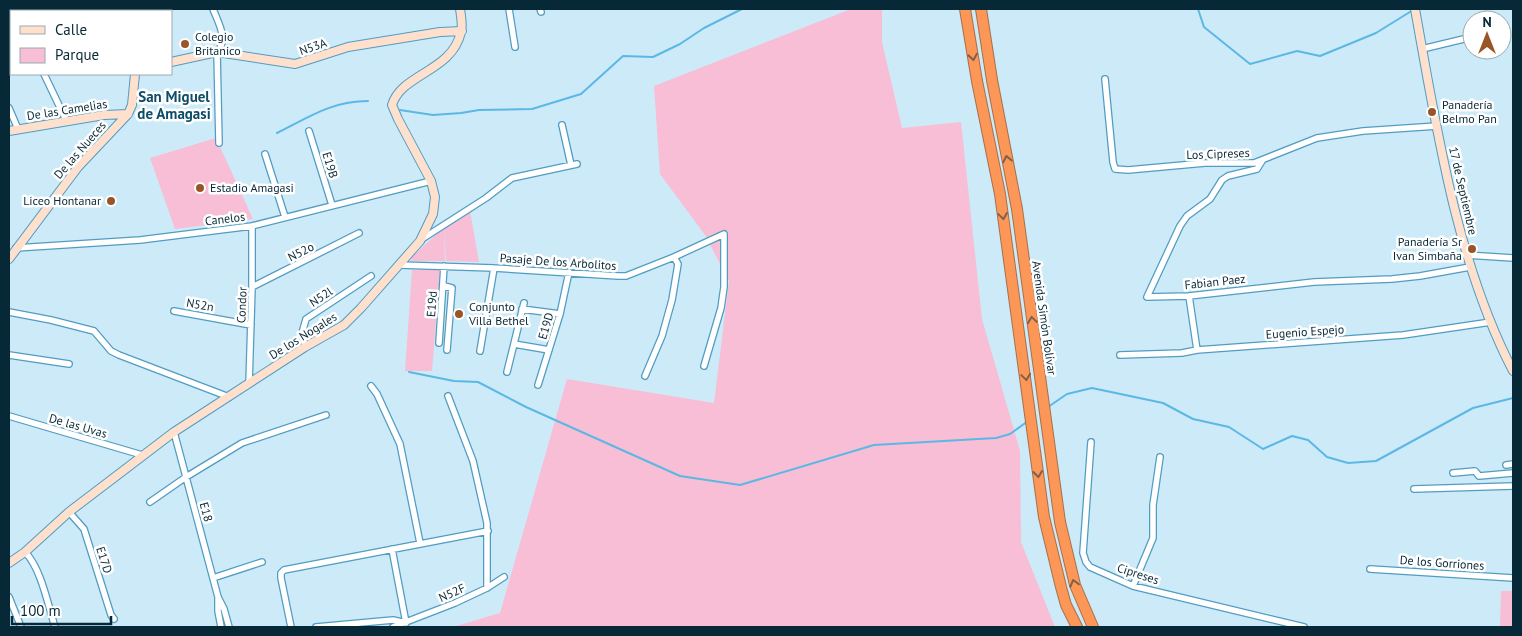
<svg xmlns="http://www.w3.org/2000/svg" width="1522" height="636" font-family="'PT Sans',sans-serif">
	<rect width="100%" height="100%" fill="#cdeaf9"/>
	<path fill="#f7bed6" d="M851 9H882V42L902 128 961 122 982 319 1020 451 1021 542 1055 627H453L500 613 567 379 714 403 729 281 705 235 660 174 654 86Z
		M216 138 253 219 175 229 150 158Z
		M470 211 479 262 446 261 444 227Z
		M444 227 445 261H412L411 258Z
		M412 270H440L432 371H405Z
		M1501 591H1513V627H1500Z"/>
	<g fill="none" stroke-linecap="round" stroke-linejoin="round">
		<path stroke="#5bb8e5" stroke-width="2" d="M1198 9 1204 27 1250 64 1297 51 1320 56 1376 33 1413 10
			M400 110 433 115 461 113 479 110 532 109 581 94 623 56 653 57 680 44 704 28 742 9
			M277 133C309 117 332 101 368 101
			M409 372 454 381 478 382 526 407 680 476 740 485 874 445 996 438 1010 434 1028 421
			M1048 407 1067 394 1092 388 1163 403 1193 419 1229 427 1263 449 1292 436 1308 440 1327 457 1348 463 1376 461 1473 408 1513 398"/>
		<defs>
			<path id="street" d="M116 9 117 11
				M213 9C218 22 229 40 217 52L219 143
				M509 9 515 47
				M540 9 541 12
				M1422 49 1472 37
				M44 74 66 120
				M1105 79 1113 162 1115 169 1128 170 1205 163H1254L1317 138 1363 131 1437 126
				M9 108 18 129
				M562 125 571 165
				M309 131 332 205
				M265 154 285 217
				M1262 161 1257 169 1228 176 1222 180 1210 199 1187 216 1180 226 1147 297 1189 296 1314 282 1392 279 1420 276 1470 267
				M422 239 486 198 512 178 577 164
				M16 248 140 240 252 226 431 181
				M1466 255 1513 258
				M399 265 494 268 618 276H626L674 257 724 234V287L721 308 704 366
				M444 286 452 288 447 350
				M252 287 359 233
				M1189 296 1197 350
				M522 309 560 314
				M174 311 251 325
				M9 312 51 320 94 331 111 351 119 355 229 397
				M439 343 444 266
				M514 344 549 350
				M305 347 302 333 306 319 371 276
				M480 351 494 268
				M9 355 69 364
				M1120 355 1182 353 1197 350 1403 335 1491 322
				M507 372 524 303
				M645 376 662 336 672 300 678 264 674 257
				M249 384 252 287V226
				M538 385 560 314 569 272
				M371 386 377 394 400 444 420 543
				M448 396 473 461 487 523V588
				M9 416 142 455
				M174 432 218 597 224 609 229 627
				M1091 442 1083 553 1086 562 1090 567 1133 586 1304 627
				M1506 465 1513 464
				M1453 473 1475 471 1479 476 1513 473
				M1414 489 1513 486
				M150 502 186 477 242 443 326 415
				M69 512 84 529 111 615 114 619
				M392 549 406 623
				M25 552C41 568 48 605 55 627
				M1370 569 1513 578
				M213 578 262 562
				M1133 586 1153 538V505L1160 457
				M9 597 21 627
				M218 599V611L221 627
				M291 627 281 578V573L284 570 488 531
				M316 627 393 620 406 623
				M393 627 455 603 487 588 504 577"/>
			<path id="secondary" d="M1415 9C1437 130 1456 261 1513 371
				M171 62 217 52 295 64 348 47 440 32 462 31
				M9 131 104 115 128 114
				M9 259 78 167 128 114 132 105 135 74
				M9 563 25 552 69 512 174 432 305 347 344 325 361 308 420 241 433 214 435 197 431 181 398 119 392 105C402 73 452 72 461 32 463 25 461 16 460 9"/>
			<path id="highway" d="M965 9 977 81 1000 194 1044 517 1061 587 1066 605 1077 627
				M981 9 992 80 1017 209 1060 522 1075 585 1093 627"/>
		</defs>
		<use href="#street" stroke="#519cc1" stroke-width="8"/>
		<use href="#secondary" stroke="#519cc1" stroke-width="10"/>
		<use href="#highway" stroke="#a6704c" stroke-width="12"/>
		<use href="#street" stroke="#fff" stroke-width="5.5"/>
		<use href="#secondary" stroke="#fee0cd" stroke-width="8"/>
		<use href="#highway" stroke="#fc9757" stroke-width="10"/>
	</g>
	<defs><path id="oneway-chevron" d="M-2-3.5L2.5 0L-2 3.5" fill="none" stroke-width="1.6" stroke-linecap="round" stroke-linejoin="round" transform="scale(1.25)"/></defs>
	<g stroke="#826047">
		<use href="#oneway-chevron" transform="translate(973 57) rotate(81)"/>
		<use href="#oneway-chevron" transform="translate(1007 159) rotate(-101)"/>
		<use href="#oneway-chevron" transform="translate(1003 216) rotate(82)"/>
		<use href="#oneway-chevron" transform="translate(1032 320) rotate(-98)"/>
		<use href="#oneway-chevron" transform="translate(1026 377) rotate(82)"/>
		<use href="#oneway-chevron" transform="translate(1038 474) rotate(83)"/>
		<use href="#oneway-chevron" transform="translate(1074 583) rotate(-105)"/>
	</g>
	<g fill="#995527" stroke="#fff" stroke-width="2">
		<circle cx="185" cy="44" r="5"/>
		<circle cx="1432" cy="112" r="5"/>
		<circle cx="200" cy="188" r="5"/>
		<circle cx="111" cy="201" r="5"/>
		<circle cx="1472" cy="249" r="5"/>
		<circle cx="459" cy="314" r="5"/>
	</g>
	<g text-anchor="middle" stroke-width="5" stroke-linejoin="round" paint-order="stroke">
		<g font-size="12" fill="#072837" stroke="#fff" text-anchor="start">
			<text x="195" y="41">Colegio<tspan x="195" dy="14">Britanico</tspan></text>
			<text x="1442" y="109">Panadería<tspan x="1442" dy="14">Belmo Pan</tspan></text>
			<text x="210" y="192">Estadio Amagasi</text>
			<text x="101" y="205" text-anchor="end">Liceo Hontanar</text>
			<text x="1462" y="246" text-anchor="end">Panadería Sr<tspan x="1462" dy="14">Ivan Simbaña</tspan></text>
			<text x="469" y="311">Conjunto<tspan x="469" dy="14">Villa Bethel</tspan></text>
		</g>
		<g font-size="12" fill="#072837" stroke="#fff">
			<text transform="translate(313 47) rotate(-19)" y="4">N53A</text>
			<text transform="translate(67 110) rotate(-9)" y="4">De las Camelias</text>
			<text transform="translate(80 150) rotate(-49)" y="4">De las Nueces</text>
			<text transform="translate(1218 154) rotate(-2)" y="4">Los Cipreses</text>
			<text transform="translate(330 165) rotate(73)" y="4">E19B</text>
			<text transform="translate(1463 191) rotate(77)" y="4">17 de Septiembre</text>
			<text transform="translate(225 219) rotate(-7)" y="4">Canelos</text>
			<text transform="translate(301 252) rotate(-27)" y="4">N52o</text>
			<text transform="translate(558 262) rotate(4)" y="4">Pasaje De los Arbolitos</text>
			<text transform="translate(1215 282) rotate(-6)" y="4">Fabian Paez</text>
			<text transform="translate(321 297) rotate(-34)" y="4">N52l</text>
			<text transform="translate(432 304) rotate(-86)" y="4">E19d</text>
			<text transform="translate(200 305) rotate(10)" y="4">N52n</text>
			<text transform="translate(242 305) rotate(-88)" y="4">Condor</text>
			<text transform="translate(1044 318) rotate(82)" y="4">Avenida Simón Bolívar</text>
			<text transform="translate(546 326) rotate(-74)" y="4">E19D</text>
			<text transform="translate(1305 332) rotate(-4)" y="4">Eugenio Espejo</text>
			<text transform="translate(303 336) rotate(-32)" y="4">De los Nogales</text>
			<text transform="translate(78 426) rotate(16)" y="4">De las Uvas</text>
			<text transform="translate(206 512) rotate(75)" y="4">E18</text>
			<text transform="translate(104 560) rotate(72)" y="4">E17D</text>
			<text transform="translate(1442 563) rotate(4)" y="4">De los Gorriones</text>
			<text transform="translate(1138 574) rotate(18)" y="4">Cipreses</text>
			<text transform="translate(452 593) rotate(-24)" y="4">N52F</text>
		</g>
		<g font-size="15" font-weight="bold" fill="#0e4d67" stroke="#fff">
			<text x="174" y="102">San Miguel<tspan x="174" dy="17">de Amagasi</tspan></text>
		</g>
	</g>
	<rect width="1522" height="636" fill="none" stroke="#072837" stroke-width="20"/>
	<rect x="10" y="10" width="162" height="65" fill="#ffffff" stroke="#9ca9af"/>
	<rect x="20" y="26" width="25" height="8" fill="#fee0cd" stroke="#9ca9af"/>
	<text x="55" y="35" font-size="15" fill="#072837">Calle</text>
	<rect x="20" y="48" width="25" height="15" fill="#f7bed6" stroke="#9ca9af"/>
	<text x="55" y="60" font-size="15" fill="#072837">Parque</text>
	<g transform="translate(1487 35)"><circle r="24" fill="#ffffff" stroke="#9ca9af"/>
	<path d="M0-4L9 19L0 12L-9 19Z" fill="#995527"/>
	<text y="-8" font-size="14" font-weight="bold" text-anchor="middle" fill="#072837">N</text>
	</g>
	<path d="M12 616v8h99v-8" fill="none" stroke="#072837" stroke-width="2.5"/>
	<text x="20" y="616" font-size="15" fill="#072837" stroke="#ffffff" stroke-width="4" paint-order="stroke">100 m</text>
</svg>
